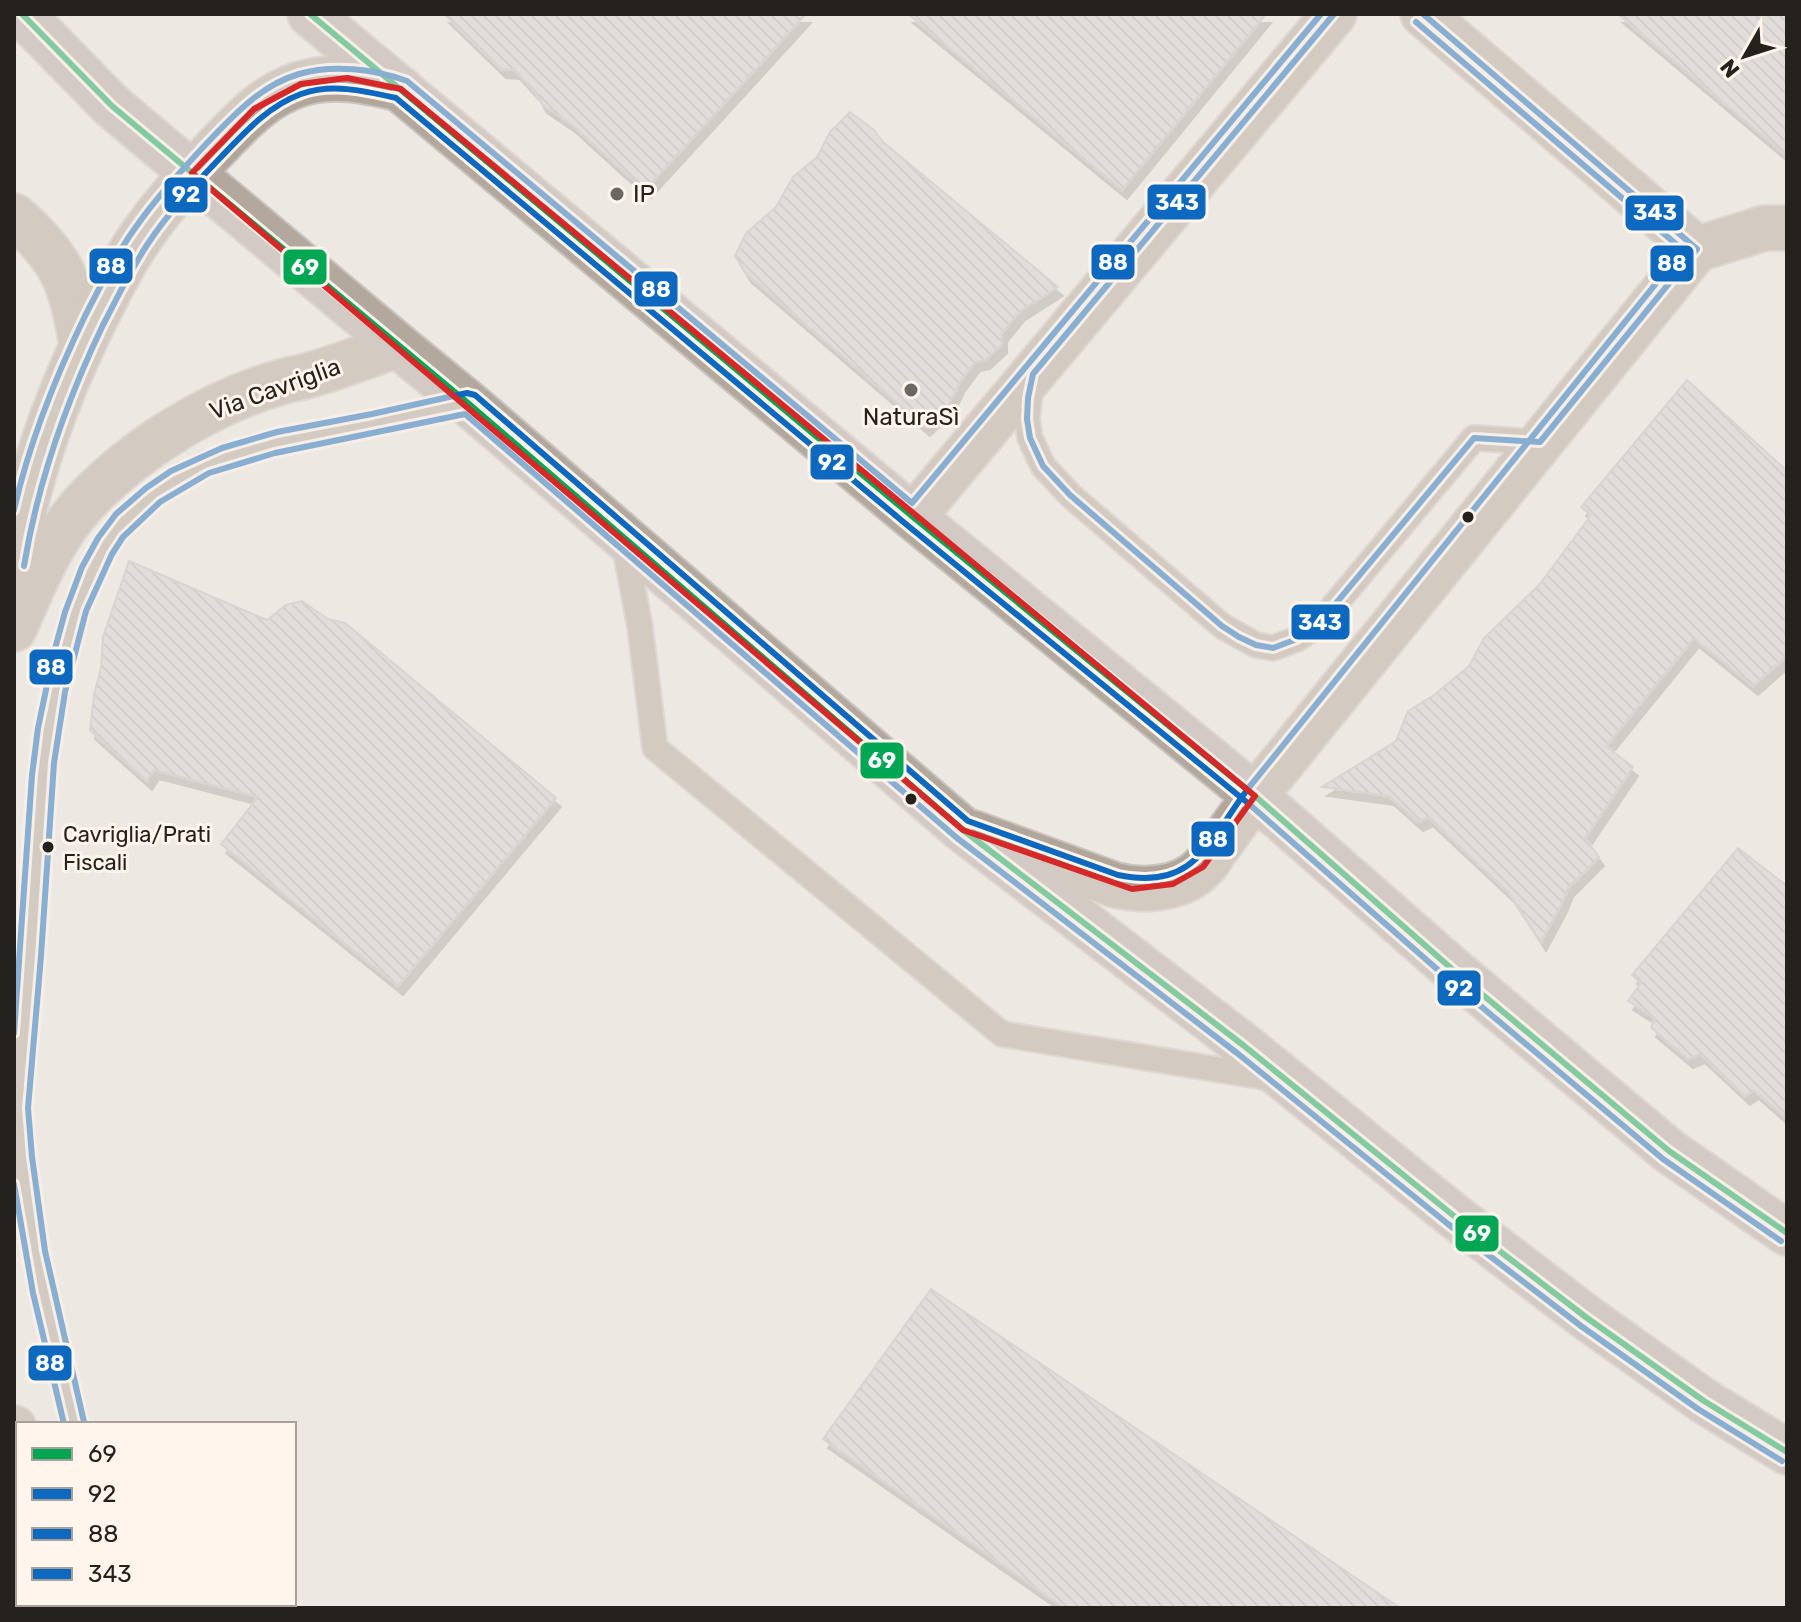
<svg xmlns="http://www.w3.org/2000/svg" width="1801" height="1622" font-family="Rubik,sans-serif">
	<defs>
		<pattern id="building-back-hatch" width="6" height="6" patternUnits="userSpaceOnUse" patternTransform="scale(2)"><rect width="6" height="6" fill="#d2d0d0"/><path d="M-1 5l2 2M0 0l6 6M5-1l2 2" fill="none" stroke="#b4b2b2"/></pattern>
		<filter id="shadow"><feDropShadow dx="5" dy="9" stdDeviation="0" flood-color="#0004"/></filter>
	</defs>
	<rect width="100%" height="100%" fill="#eee8e2"/>
	<path fill="url(#building-back-hatch)" stroke="#c0bdbd" stroke-width="2" filter="url(#shadow)" d="M444 14H806L646 189 625 173 570 123 542 104 536 93 515 70 501 69Z
		M908 14H1266L1122 190Z
		M1618 14H1787V156Z
		M850 112 874 130 883 142 1058 287 1019 312 1002 333V344L985 360 975 362 960 382 948 406 925 427 747 274 735 256 746 233 776 207 793 177 817 157 830 132Z
		M1687 380 1787 471V656L1753 686 1694 638 1606 746 1633 767 1585 838 1599 857 1568 888 1561 905 1541 942 1509 893 1428 817 1418 822 1389 796 1322 787 1396 741 1408 711 1434 695 1469 666 1484 638 1540 584 1591 515 1581 507Z
		M129 561 267 620 286 605 302 601 328 619 345 623 556 798 398 986 221 844 258 797 154 770 147 781 90 730 94 695 101 668 103 637Z
		M1738 848 1787 886V1119L1754 1090 1745 1096 1700 1054 1688 1059 1651 1028 1655 1018 1628 1001 1641 983 1632 975Z
		M931 1289 1400 1608H1064L823 1439Z"/>
	<g fill="none" stroke-linecap="round" stroke-linejoin="round">
		<defs>
			<path id="service" d="M1031 385 1027 419 1030 438 1043 466 1070 495 1222 626 1256 645 1273 648 1297 639 1317 626 1474 438 1540 442
				M624 543 640 627 655 748 1002 1034 1276 1079
				M74 1424 35 1253 22 1158 18 1108 31 955 44 762 55 690 76 608 84 588 103 549 115 531 130 515 154 494 205 464 273 443 362 426 468 403
				M116 1604 117 1608"/>
			<path id="minor" d="M14 216C63 258 71 283 82 345
				M1697 249 1765 228H1787"/>
			<path id="tertiary" d="M913 517 1334 14
				M14 564C27 473 60 388 101 307 115 280 129 252 147 228 167 200 191 174 214 150 240 123 263 96 300 84 334 73 367 81 401 89
				M14 629C33 586 52 537 85 502 136 448 209 403 281 382 290 379 301 378 310 375 339 367 368 355 397 345
				M973 833 1115 885C1143 892 1182 890 1203 867 1209 862 1213 853 1218 847 1230 830 1242 813 1255 796L1697 249 1423 14
				M14 1428 18 1445
				M57 1604 58 1608"/>
			<path id="primary" d="M22 14 112 106 397 345 468 403 963 830 1243 1045 1454 1216 1587 1318 1704 1401 1787 1452
				M310 14 913 517 1255 796 1452 969 1669 1151 1787 1233"/>
		</defs>
		<use href="#service" stroke="#c9c4bf" stroke-width="28"/>
		<use href="#minor" stroke="#c9c4bf" stroke-width="48"/>
		<use href="#tertiary" stroke="#c9c4bf" stroke-width="48"/>
		<use href="#primary" stroke="#c9c4bf" stroke-width="48"/>
		<use href="#service" stroke="#b2a69b" stroke-width="24"/>
		<use href="#minor" stroke="#b2a69b" stroke-width="44"/>
		<use href="#tertiary" stroke="#b2a69b" stroke-width="44"/>
		<use href="#primary" stroke="#b2a89e" stroke-width="44"/>
		<defs>
			<path id="bus-1" d="M22 14 112 106 468 403 963 830 1243 1045 1454 1216 1587 1318 1704 1401 1787 1452
				M310 14 913 517 1255 796 1452 969 1669 1151 1787 1233"/>
			<path id="bus-2" d="M24 566C38 481 66 402 103 325 117 298 130 271 147 245 168 213 194 185 221 157 244 133 268 106 301 94 332 83 365 91 396 98L907 525 1249 804 1446 977 1663 1159 1781 1241
				M84 1422 45 1251 32 1157 28 1108 41 956 54 763 65 692 86 611 112 554 123 537 160 502 209 473 275 453 465 414 957 838 1237 1053 1448 1224 1581 1326 1698 1409 1782 1461"/>
			<path id="bus-3" d="M14 510C29 443 55 378 85 316 100 287 114 258 133 231 155 199 181 171 207 143 234 115 261 85 299 74 333 64 374 69 407 81L912 503 1321 14
				M14 1033 32 775 38 728 53 656 65 612 82 567 98 538 116 514 146 488 171 471 222 448 277 432 372 414 467 393 475 395 968 821 1118 875C1195 891 1208 842 1247 790L1683 250 1416 22
				M14 1184 33 1293 64 1424"/>
			<path id="bus-4" d="M1334 14 1033 374 1028 398 1027 419 1030 438 1043 466 1070 495 1222 626 1239 637 1256 645 1273 648 1297 639 1317 626 1474 438 1540 442 1697 249 1423 14"/>
		</defs>
		<use href="#bus-1" stroke="#fff5ed" stroke-width="12"/>
		<use href="#bus-2" stroke="#fff5ed" stroke-width="12"/>
		<use href="#bus-3" stroke="#fff5ed" stroke-width="12"/>
		<use href="#bus-4" stroke="#fff5ed" stroke-width="12"/>
		<use href="#bus-1" stroke="#00a651" stroke-width="6"/>
		<use href="#bus-2" stroke="#0c69bf" stroke-width="6"/>
		<use href="#bus-3" stroke="#0c69bf" stroke-width="6"/>
		<use href="#bus-4" stroke="#0c69bf" stroke-width="6"/>
	</g>
	<path d="M0 0H1801V1622H0ZM347 78 401 89 1255 796 1203 867 1173 884 1132 889 963 830 192 173 254 109 301 84Z" fill="#eee8e2" fill-opacity=".55" fill-rule="evenodd"/>
	<path fill="none" stroke="#d62828" stroke-width="6" stroke-linejoin="round" d="M347 78 401 89 1255 796 1203 867 1173 884 1132 889 963 830 192 173 254 109 301 84Z"/>
	<g fill="#6b6762" stroke="#fff5ed" stroke-width="3">
		<circle cx="617" cy="194" r="8"/>
		<circle cx="911" cy="390" r="8"/>
	</g>
	<g fill="#25211d" stroke="#fff5ed" stroke-width="3">
		<circle cx="1468" cy="517" r="7"/>
		<circle cx="911" cy="799" r="7"/>
		<circle cx="48" cy="847" r="7"/>
	</g>
	<g text-anchor="middle" stroke-width="6" stroke-linejoin="round" paint-order="stroke">
		<g font-size="22" fill="#25211d" stroke="#fff5ed" text-anchor="start">
			<text x="63" y="842">Cavriglia/Prati<tspan x="63" dy="28">Fiscali</tspan></text>
		</g>
		<g font-size="24" fill="#25211d" stroke="#fff5ed" text-anchor="start">
			<text x="633" y="202">IP</text>
			<text x="911" y="425" text-anchor="middle">NaturaSì</text>
		</g>
		<g font-size="24" fill="#25211d" stroke="#fff5ed">
			<text transform="translate(275 389) rotate(-20)" y="8">Via Cavriglia</text>
		</g>
	</g>
	<g stroke="#fff5ed" stroke-width="3">
		<rect x="163" y="176" width="46" height="38" rx="8" fill="#0c69bf"/>
		<rect x="1146" y="183" width="61" height="38" rx="8" fill="#0c69bf"/>
		<rect x="1624" y="194" width="61" height="38" rx="8" fill="#0c69bf"/>
		<rect x="1090" y="243" width="46" height="38" rx="8" fill="#0c69bf"/>
		<rect x="1649" y="244" width="46" height="39" rx="8" fill="#0c69bf"/>
		<rect x="88" y="247" width="46" height="38" rx="8" fill="#0c69bf"/>
		<rect x="282" y="248" width="46" height="38" rx="8" fill="#00a651"/>
		<rect x="633" y="270" width="46" height="38" rx="8" fill="#0c69bf"/>
		<rect x="809" y="443" width="46" height="38" rx="8" fill="#0c69bf"/>
		<rect x="1290" y="603" width="61" height="38" rx="8" fill="#0c69bf"/>
		<rect x="28" y="648" width="46" height="38" rx="8" fill="#0c69bf"/>
		<rect x="859" y="741" width="46" height="39" rx="8" fill="#00a651"/>
		<rect x="1190" y="820" width="46" height="38" rx="8" fill="#0c69bf"/>
		<rect x="1436" y="969" width="46" height="38" rx="8" fill="#0c69bf"/>
		<rect x="1454" y="1214" width="46" height="39" rx="8" fill="#00a651"/>
		<rect x="27" y="1344" width="46" height="38" rx="8" fill="#0c69bf"/>
	</g>
	<g font-size="22" text-anchor="middle" font-weight="bold" fill="#fff">
		<text x="186" y="202">92</text>
		<text x="1177" y="210">343</text>
		<text x="1655" y="220">343</text>
		<text x="1113" y="270">88</text>
		<text x="1672" y="271">88</text>
		<text x="111" y="274">88</text>
		<text x="305" y="275">69</text>
		<text x="656" y="297">88</text>
		<text x="832" y="470">92</text>
		<text x="1320" y="630">343</text>
		<text x="51" y="675">88</text>
		<text x="882" y="768">69</text>
		<text x="1213" y="847">88</text>
		<text x="1459" y="996">92</text>
		<text x="1477" y="1241">69</text>
		<text x="50" y="1371">88</text>
	</g>
	<rect width="1801" height="1622" fill="none" stroke="#25211d" stroke-width="32"/>
	<rect x="16" y="1422" width="280" height="184" fill="#fff5ed" stroke="#a8a09a" stroke-width="2"/>
	<rect x="32" y="1448" width="40" height="12" fill="#00a651" stroke="#a8a09a" stroke-width="2"/>
	<text x="88" y="1462" font-size="24" fill="#25211d">69</text>
	<rect x="32" y="1488" width="40" height="12" fill="#0c69bf" stroke="#a8a09a" stroke-width="2"/>
	<text x="88" y="1502" font-size="24" fill="#25211d">92</text>
	<rect x="32" y="1528" width="40" height="12" fill="#0c69bf" stroke="#a8a09a" stroke-width="2"/>
	<text x="88" y="1542" font-size="24" fill="#25211d">88</text>
	<rect x="32" y="1568" width="40" height="12" fill="#0c69bf" stroke="#a8a09a" stroke-width="2"/>
	<text x="88" y="1582" font-size="24" fill="#25211d">343</text>
	<g transform="translate(1745 56) rotate(231)" stroke="#fff5ed" stroke-width="6" paint-order="stroke">
	<path d="M0-6L14 30L0 20L-14 30Z" fill="#25211d"/>
	<text y="-12" font-size="22" font-weight="bold" text-anchor="middle" fill="#25211d">N</text>
	</g>
</svg>
